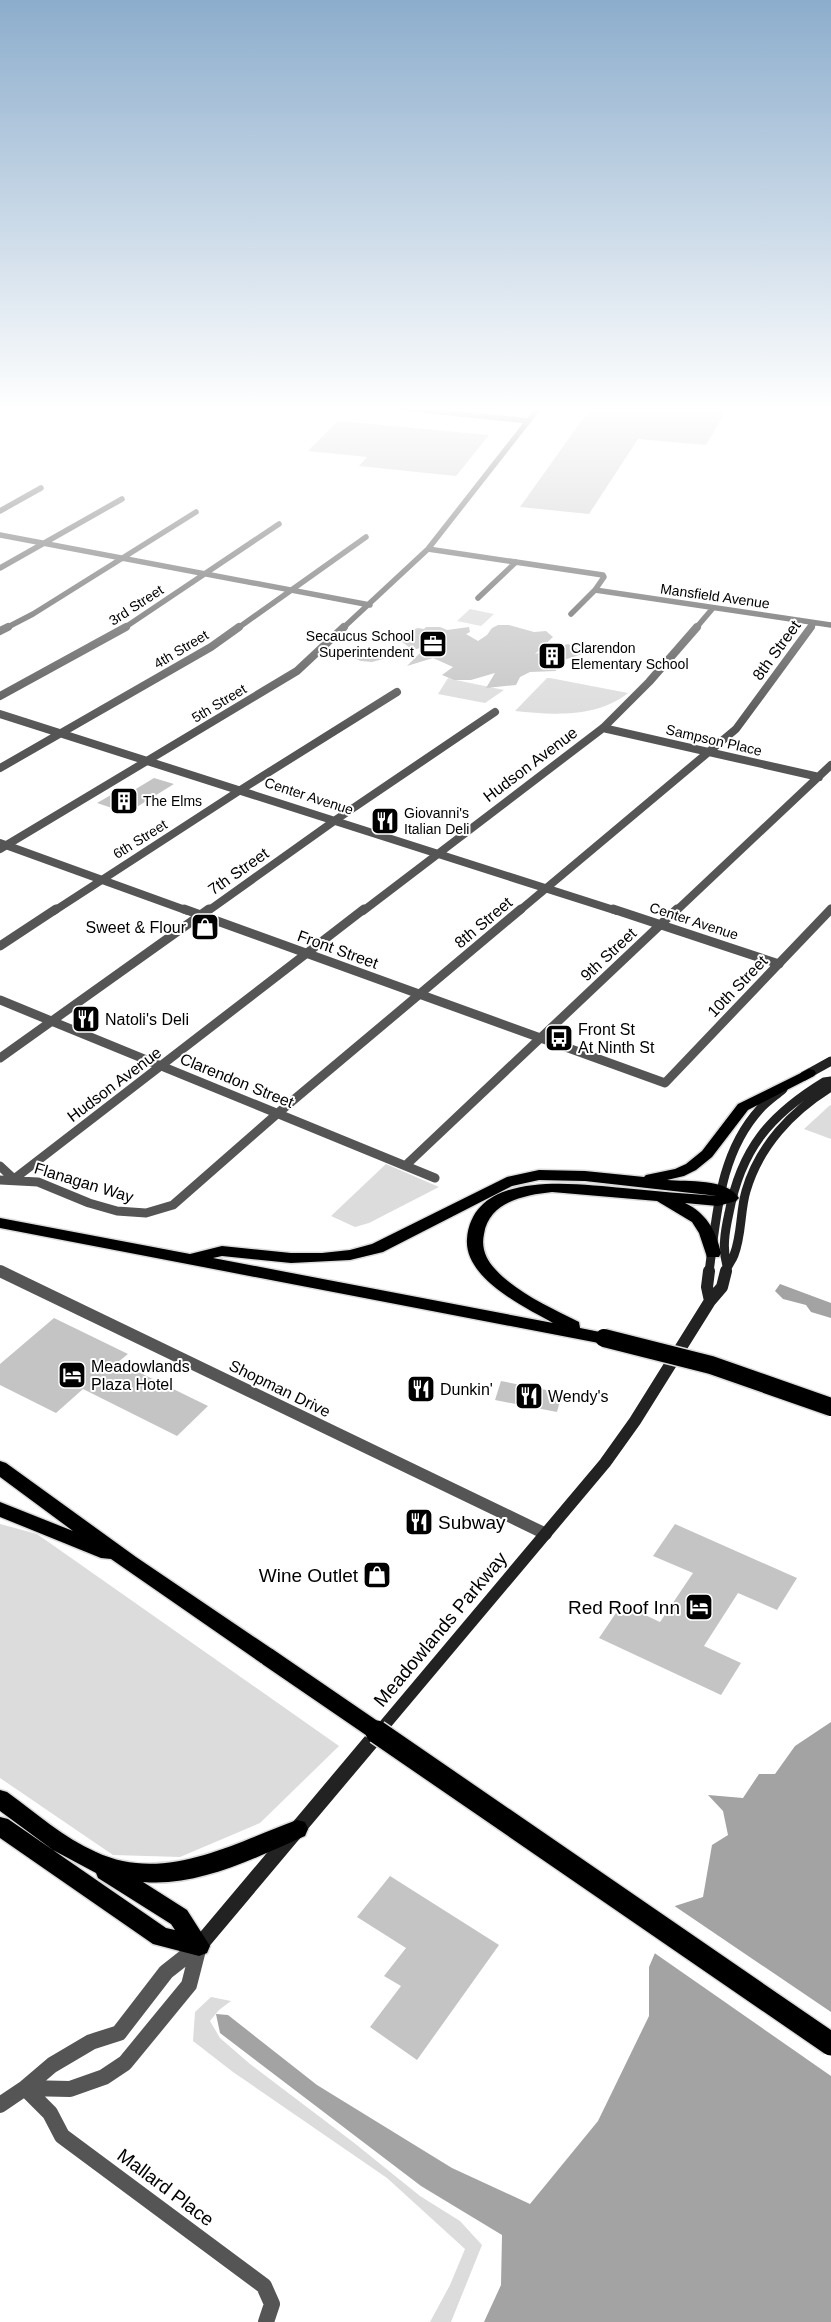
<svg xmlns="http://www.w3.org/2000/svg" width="831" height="2322" font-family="Helvetica,sans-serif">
	<rect width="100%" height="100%" fill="#fff"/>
	<path fill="#dcdcdc" d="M470 609 494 614 481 626 457 621Z
		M448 678 451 679 504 690 485 703 438 694Z
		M547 678H550L628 693C597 718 552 715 515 711Z
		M831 1105V1139L804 1129 829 1106Z
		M386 1164 439 1187 369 1223 355 1227 331 1216Z
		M0 1524 37 1534 339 1746 260 1823 180 1857 113 1855 0 1778Z
		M211 1997 231 2001 219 2010 210 2021 220 2038 250 2064 353 2142 420 2196 460 2221 482 2245 451 2322H430L450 2285 465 2249 387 2178 233 2072 193 2041 195 2012Z"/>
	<path fill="#a3a3a3" d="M780 1284 831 1303V1318L811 1312 806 1305 783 1299 775 1291Z
		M831 1722V2322H484L501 2285 502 2235 421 2186 220 2033 216 2014 228 2015 317 2085 452 2168 530 2204 598 2121 649 2016V1967L675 1906 703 1897 712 1845 728 1835 723 1811 708 1795 743 1798 759 1774H775L795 1746Z"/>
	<path fill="#fff" d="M673 1905 831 2012V2076L653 1952Z"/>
	<path fill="#c4c4c4" d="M592 406H689L726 410 706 445 638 439 589 514 520 507Z
		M338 421 489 435 456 476 359 466 367 457 308 451Z
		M498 625H509L534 632 546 631 553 637 535 654 568 644 585 653 555 663 556 671 530 672 520 677 516 685 486 688 495 673 471 680H454L442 675 453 667 433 658 407 666 427 646 413 650 394 636 418 628 424 629 426 627H440L447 630 469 627 470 632 466 634 478 641 487 635 492 628Z
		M369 648H375L401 654 372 662 361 661 349 656 361 649Z
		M154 778 174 784 127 813 97 803 111 795 121 798Z
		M54 1318 128 1354 118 1362 208 1406 177 1436 83 1389 56 1413 0 1385V1364Z
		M501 1381 562 1393 557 1412 495 1400Z
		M675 1524 797 1578 777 1610 738 1593 704 1646 741 1663 721 1695 599 1638 622 1604 660 1622 693 1573 653 1556Z
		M390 1876 499 1945 417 2060 370 2027 401 1986 384 1976 406 1948 357 1917Z"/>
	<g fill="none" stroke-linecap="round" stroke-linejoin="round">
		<defs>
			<path id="motorway" d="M809 1069 814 1070 816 1073 814 1076 748 1110 712 1157 696 1170 684 1176 667 1180C688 1182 726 1178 739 1198L736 1201 718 1206 685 1203C706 1213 716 1230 721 1253L719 1257H707L699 1233 692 1222 657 1201 552 1192C524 1195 489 1202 484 1234 481 1248 486 1259 495 1269 517 1293 550 1307 579 1322L580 1328 610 1334 612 1338 610 1342 604 1344 0 1228V1218L190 1254 222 1246 291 1253H322L350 1250 372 1244 507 1177 539 1170 585 1171 644 1177 646 1175 675 1169 686 1164 702 1151 738 1104ZM539 1180 585 1181 718 1196C687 1194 655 1191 623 1188 577 1184 473 1168 467 1239 464 1278 524 1307 553 1323L213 1258 222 1256 291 1263 350 1260 383 1252 512 1186Z
				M0 1461 6 1463 136 1557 275 1651 278 1657 275 1663 268 1665 261 1663 111 1559 101 1558 0 1517V1502L73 1531 0 1477Z
				M0 1790 7 1792C36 1813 64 1838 96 1852 164 1884 234 1843 297 1820L305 1822 308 1829 305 1836C255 1858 198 1887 143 1882L187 1910 210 1946 207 1953 199 1956 153 1944 0 1838V1817L8 1819 166 1928 175 1930 171 1924 98 1878 96 1873 53 1850 0 1811Z"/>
		</defs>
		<use href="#motorway" stroke="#dbdbdb" stroke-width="3"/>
		<path stroke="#555" stroke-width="5.5" d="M384 406 529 421
			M0 511 41 488
			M0 535 370 605
			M428 549 603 575 604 577 595 590 571 614
			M0 568 122 499
			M595 590 831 625
			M478 598 516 562
			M6 628 33 614 196 512
			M124 628 279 524
			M238 628 366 537
			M343 628 428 549 540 406
			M696 628 713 608
			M810 628 814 623"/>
		<path stroke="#555" stroke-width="8" d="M0 631 8 627
			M0 696 126 627
			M0 714 617 911
			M603 728 819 777
			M0 768 211 647 239 627
			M0 849 297 671 344 627
			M54 911 242 789 397 692
			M208 911 337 819 495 712
			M363 911 603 728 649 682 697 627
			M519 911 736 729 811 627
			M676 911 831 765"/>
		<path stroke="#555" stroke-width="9" d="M613 909 779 964
			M0 946 56 909
			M0 1000 435 1178
			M0 1058 209 909
			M0 1166 14 1179
			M405 1166 677 909
			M14 1179 364 909
			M0 1180 38 1182 89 1203 117 1211 146 1213 173 1205 278 1113 521 909
			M0 1271 2 1272"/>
		<path stroke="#555" stroke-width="12" d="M0 1271 546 1534"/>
		<path stroke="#555" stroke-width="16" d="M25 2088 50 2113 62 2136 264 2286 272 2304 266 2322
			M25 2088 70 2089 104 2077 125 2063 189 1985 199 1946
			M0 2105 25 2088 52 2065 91 2042 119 2033 166 1972 199 1946"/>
		<path stroke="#555" stroke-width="8" d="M0 843 188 911
			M829 911 831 909"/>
		<path stroke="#555" stroke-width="9" d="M184 909 665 1083 831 909"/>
		<path stroke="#222" stroke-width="9" d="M804 1076 831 1061
			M727 1266C722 1248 725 1231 729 1213 741 1149 770 1115 824 1082L831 1081
			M709 1272C717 1215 719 1154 760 1109 766 1102 775 1096 783 1089
			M726 1272C727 1265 732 1261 734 1255 742 1235 740 1211 746 1191 759 1146 792 1111 831 1087"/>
		<path stroke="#222" stroke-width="12" d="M709 1271 707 1287 710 1301
			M378 1733 605 1463 635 1421 710 1301 722 1287 726 1271"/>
		<path stroke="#222" stroke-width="16" d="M199 1946 379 1732"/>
		<use href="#motorway" fill="#000" fill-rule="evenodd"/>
		<defs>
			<path id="motorway-bridge-far1" d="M604 1338 711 1365 831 1407
				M268 1657 379 1733"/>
			<path id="motorway-bridge" d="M377 1732 831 2044"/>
		</defs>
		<use href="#motorway-bridge-far1" stroke="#dbdbdb" stroke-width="21" stroke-linecap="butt"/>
		<use href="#motorway-bridge" stroke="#dbdbdb" stroke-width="26" stroke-linecap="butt"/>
		<use href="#motorway-bridge-far1" stroke="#000" stroke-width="18"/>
		<use href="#motorway-bridge" stroke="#000" stroke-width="23"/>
	</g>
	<linearGradient id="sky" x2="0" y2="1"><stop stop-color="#8cadcc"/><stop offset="0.56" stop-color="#fff"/><stop offset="1" stop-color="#fff" stop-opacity="0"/></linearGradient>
	<rect width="831" height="731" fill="url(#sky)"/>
	<defs>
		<symbol id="office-square" viewBox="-11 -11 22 22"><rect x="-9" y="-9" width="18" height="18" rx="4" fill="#000" stroke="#fff"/><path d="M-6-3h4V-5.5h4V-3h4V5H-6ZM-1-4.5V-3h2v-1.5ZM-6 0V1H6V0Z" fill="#fff"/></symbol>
		<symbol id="building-square" viewBox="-11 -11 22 22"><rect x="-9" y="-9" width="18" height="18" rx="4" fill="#000" stroke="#fff"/><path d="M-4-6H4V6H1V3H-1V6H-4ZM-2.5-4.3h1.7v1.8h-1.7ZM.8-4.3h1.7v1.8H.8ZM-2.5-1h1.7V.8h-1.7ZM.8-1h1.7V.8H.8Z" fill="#fff"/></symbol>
		<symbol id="restaurant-square" viewBox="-11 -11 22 22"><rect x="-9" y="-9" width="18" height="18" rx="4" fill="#000" stroke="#fff"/><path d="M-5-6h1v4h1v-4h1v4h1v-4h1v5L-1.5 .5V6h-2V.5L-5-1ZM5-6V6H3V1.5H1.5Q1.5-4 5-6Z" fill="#fff"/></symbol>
		<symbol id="shop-square" viewBox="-11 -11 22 22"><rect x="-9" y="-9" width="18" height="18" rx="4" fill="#000" stroke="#fff"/><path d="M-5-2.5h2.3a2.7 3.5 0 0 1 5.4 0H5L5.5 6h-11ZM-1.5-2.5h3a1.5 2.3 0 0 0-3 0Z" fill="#fff"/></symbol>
		<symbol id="bus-square" viewBox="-11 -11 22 22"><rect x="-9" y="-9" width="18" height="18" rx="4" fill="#000" stroke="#fff"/><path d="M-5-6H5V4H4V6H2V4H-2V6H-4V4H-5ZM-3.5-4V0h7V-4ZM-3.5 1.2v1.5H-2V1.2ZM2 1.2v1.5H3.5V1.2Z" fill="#fff"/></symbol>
		<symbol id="hotel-square" viewBox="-11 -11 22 22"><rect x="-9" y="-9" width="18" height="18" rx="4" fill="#000" stroke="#fff"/><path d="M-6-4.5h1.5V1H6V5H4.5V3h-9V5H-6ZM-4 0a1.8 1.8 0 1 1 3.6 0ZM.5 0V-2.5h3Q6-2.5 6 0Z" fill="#fff"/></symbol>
	</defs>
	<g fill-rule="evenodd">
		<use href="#office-square" x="417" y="628" width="32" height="32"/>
		<use href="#building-square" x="536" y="640" width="32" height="32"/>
		<use href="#building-square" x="108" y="785" width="32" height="32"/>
		<use href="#restaurant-square" x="369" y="805" width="32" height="32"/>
		<use href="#shop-square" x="189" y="911" width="32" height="32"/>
		<use href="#restaurant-square" x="70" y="1003" width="32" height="32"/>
		<use href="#bus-square" x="543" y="1022" width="32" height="32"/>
		<use href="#hotel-square" x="56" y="1359" width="32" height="32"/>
		<use href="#restaurant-square" x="405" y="1373" width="32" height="32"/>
		<use href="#restaurant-square" x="513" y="1380" width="32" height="32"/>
		<use href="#restaurant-square" x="403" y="1506" width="32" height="32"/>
		<use href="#shop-square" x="361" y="1559" width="32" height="32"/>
		<use href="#hotel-square" x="683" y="1591" width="32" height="32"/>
	</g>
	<g text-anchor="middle" stroke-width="4" stroke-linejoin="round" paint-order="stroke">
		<g font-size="14" fill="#000" stroke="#fff">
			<text transform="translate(715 596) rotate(8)" y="5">Mansfield Avenue</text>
			<text transform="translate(136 605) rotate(-33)" y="5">3rd Street</text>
			<text transform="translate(181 649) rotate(-31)" y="5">4th Street</text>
			<text transform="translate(219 703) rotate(-31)" y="5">5th Street</text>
			<text transform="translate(714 740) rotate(13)" y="5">Sampson Place</text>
			<text transform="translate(309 796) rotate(18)" y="5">Center Avenue</text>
			<text transform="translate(140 839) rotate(-32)" y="5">6th Street</text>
			<text transform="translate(694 921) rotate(18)" y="5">Center Avenue</text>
		</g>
		<g font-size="14" fill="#000" stroke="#fff" text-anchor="start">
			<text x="414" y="641" text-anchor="end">Secaucus School<tspan x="414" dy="16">Superintendent</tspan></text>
			<text x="571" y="653">Clarendon<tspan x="571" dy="16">Elementary School</tspan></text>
			<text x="143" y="806">The Elms</text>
			<text x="404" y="818">Giovanni's<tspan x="404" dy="16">Italian Deli</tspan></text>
		</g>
		<g font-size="16" fill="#000" stroke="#fff">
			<text transform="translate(776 650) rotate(-54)" y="6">8th Street</text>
			<text transform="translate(530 764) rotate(-37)" y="6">Hudson Avenue</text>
			<text transform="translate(238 871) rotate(-35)" y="6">7th Street</text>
			<text transform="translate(483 922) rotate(-40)" y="6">8th Street</text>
			<text transform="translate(338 949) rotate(20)" y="6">Front Street</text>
			<text transform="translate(608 954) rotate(-43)" y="6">9th Street</text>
			<text transform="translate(737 986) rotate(-46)" y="6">10th Street</text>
			<text transform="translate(237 1080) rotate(22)" y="6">Clarendon Street</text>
			<text transform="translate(114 1084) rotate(-37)" y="6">Hudson Avenue</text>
			<text transform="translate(84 1182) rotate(17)" y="6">Flanagan Way</text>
			<text transform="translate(280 1388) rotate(26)" y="6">Shopman Drive</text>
		</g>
		<g font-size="16" fill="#000" stroke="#fff" text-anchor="start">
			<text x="186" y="933" text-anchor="end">Sweet &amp; Flour</text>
			<text x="105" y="1025">Natoli's Deli</text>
			<text x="578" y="1035">Front St<tspan x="578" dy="18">At Ninth St</tspan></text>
			<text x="91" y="1372">Meadowlands<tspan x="91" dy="18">Plaza Hotel</tspan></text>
			<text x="440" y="1395">Dunkin'</text>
			<text x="548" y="1402">Wendy's</text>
		</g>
		<g font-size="19" fill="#000" stroke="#fff" text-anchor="end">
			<text x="438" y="1529" text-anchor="start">Subway</text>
			<text x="358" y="1582">Wine Outlet</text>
			<text x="680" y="1614">Red Roof Inn</text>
		</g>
		<g font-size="19" fill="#000" stroke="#fff">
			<text transform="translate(440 1629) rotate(-50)" y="7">Meadowlands Parkway</text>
			<text transform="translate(166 2187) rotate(37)" y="7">Mallard Place</text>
		</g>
	</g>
</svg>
